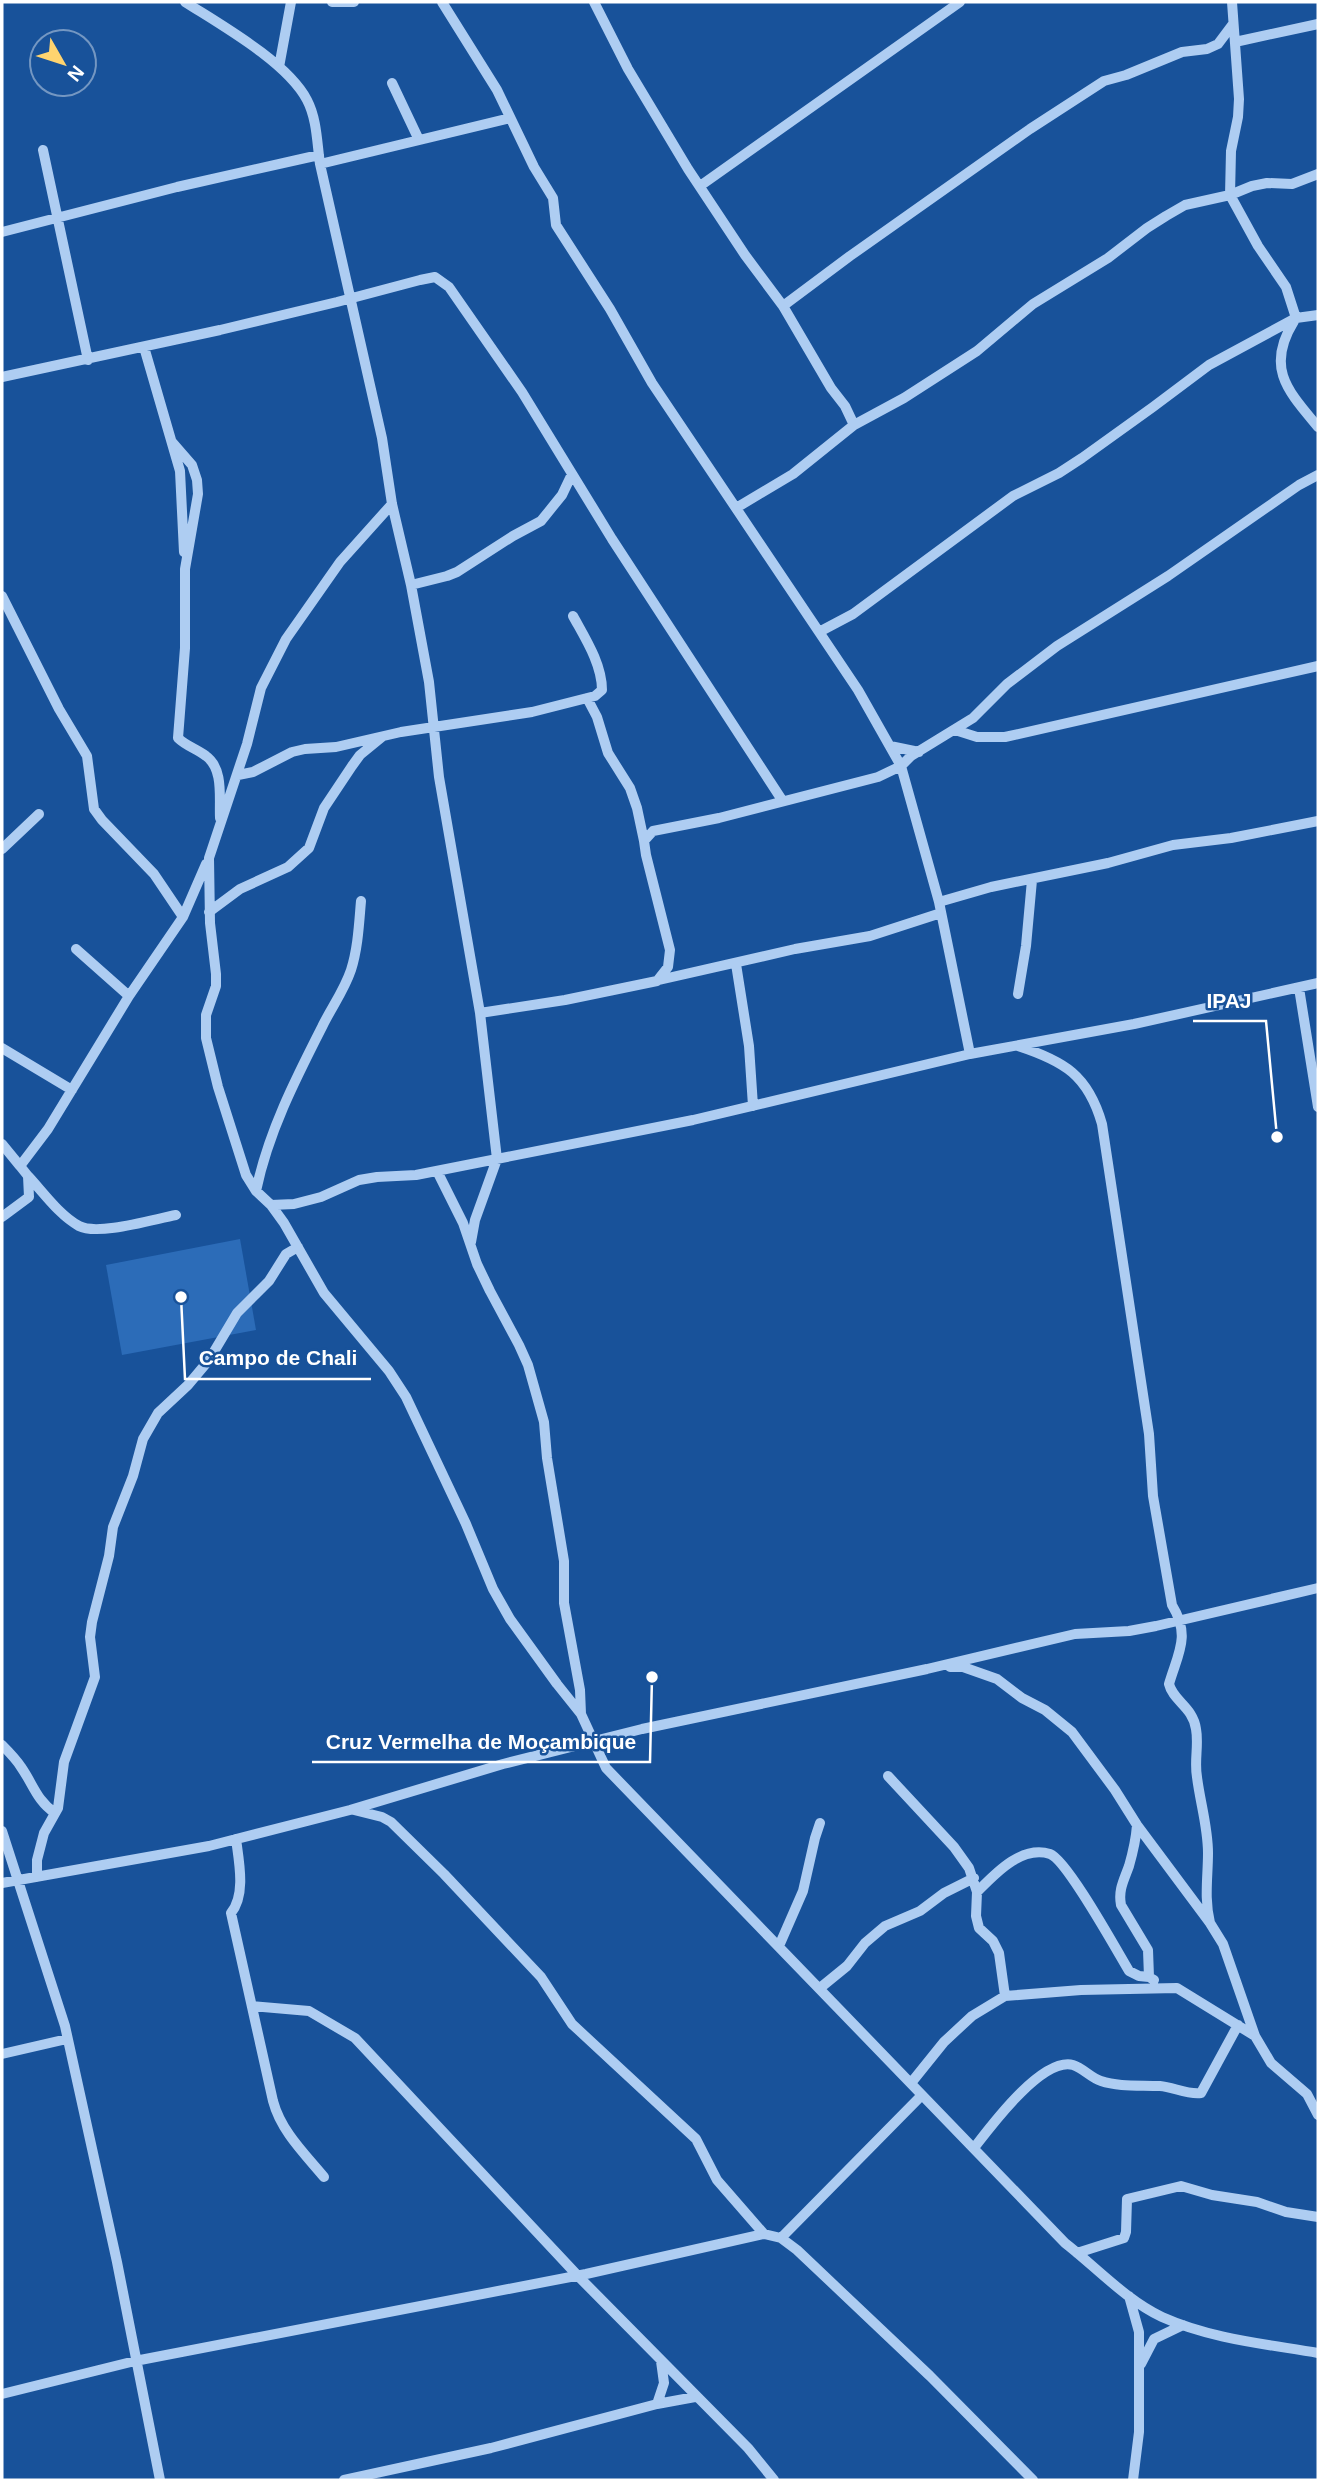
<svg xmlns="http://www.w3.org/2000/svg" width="1320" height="2482" font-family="Arial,sans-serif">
	<rect width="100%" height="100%" fill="#18529a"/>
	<path fill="#2c6cb8" d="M240 1239 256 1330 122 1355 106 1265Z"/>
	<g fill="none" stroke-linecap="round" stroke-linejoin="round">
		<path stroke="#aecdf2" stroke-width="10" d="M185 2C221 25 287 62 307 100 317 119 317 143 320 164L382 438 392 504 411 585 429 682 439 777 480 1013 497 1159 475 1220 471 1242
			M332 2H354
			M442 2 497 90 534 167 553 198 556 225 610 309 652 383 858 690 901 766 939 902 970 1054 1134 1024 1318 983
			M594 2 628 69 688 169 745 255 783 306 831 388 845 406 854 425
			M1232 2 1239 99 1238 117 1231 151 1230 195 1258 246 1286 287 1296 318 1318 315
			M1235 42 1318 24
			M279 67 291 2
			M392 83 419 140
			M43 150 88 360
			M320 164 510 118
			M700 186 960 2
			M2 232 177 187 319 155
			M783 306 850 256 1030 129 1104 81 1126 75 1182 52 1207 49 1218 44 1233 24
			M1294 321C1265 368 1288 391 1318 427
			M144 347 180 471 184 552
			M2 377 220 330 337 302 420 280 435 277 449 287 522 392 612 539 782 800
			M172 442 192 465 197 480 198 494 185 569V648L178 738C186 746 197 749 206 756 224 769 219 798 220 818
			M392 504 340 562 286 639 261 688 247 744 209 858 210 923 216 974V986L206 1015V1038L218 1087 246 1175 256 1191 271 1205 284 1223 324 1293 389 1371 406 1397 466 1524 493 1589 510 1619 557 1684 581 1714
			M736 508 793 474 854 425 904 398 977 351 1033 304 1108 258 1147 228 1166 216 1185 205 1230 195 1252 186 1267 183 1292 184 1318 174
			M411 585 447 576 457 572 513 536 541 521 562 495 572 474
			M2 596 59 709 87 756 94 809 102 820 154 874 183 917
			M819 632 853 614 1013 496 1059 473 1082 458 1153 407 1209 365 1296 318
			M587 698 597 717 608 753 630 788 637 808 644 841
			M955 730 977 737H1005L1318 666
			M890 746 919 752
			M238 775 253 772 292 752 305 749 336 747 401 732 532 712 595 696 602 690C602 664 585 638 573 616
			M2 849 39 814
			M939 902 991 887 1108 863 1173 845 1231 838 1318 821
			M209 912 240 889 288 867 309 848 324 808 352 766 360 755 382 737
			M76 949 129 996
			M736 964 749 1046 753 1106
			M659 980 795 949 870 936 941 913
			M1299 988 1318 1107
			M1018 994 1026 946 1032 880
			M480 1013 565 1000 657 981 668 967 670 950 646 855 644 841 653 831 719 818 878 777 901 766 911 756 973 718 1007 684 1057 646 1168 576 1299 485 1318 475
			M1018 1046C1064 1061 1088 1075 1102 1124L1149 1434 1153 1496 1172 1605C1191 1636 1178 1653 1169 1684 1173 1701 1193 1707 1196 1729 1199 1745 1194 1761 1197 1777 1200 1802 1208 1827 1208 1853 1208 1877 1204 1898 1210 1923
			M2 1048 72 1090
			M2 1144 20 1166
			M437 1171 463 1223 477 1264 490 1291 519 1345 528 1365 544 1422 547 1458 564 1561V1603L580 1690 581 1714 606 1768 1065 2243C1096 2267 1126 2300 1162 2317 1211 2339 1266 2344 1318 2353
			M28 1176C43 1192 59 1215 79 1226 98 1236 154 1219 176 1215
			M256 1191C268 1133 295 1080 322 1027 331 1008 344 991 351 970 358 948 359 924 361 901
			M271 1205 294 1204 321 1197 359 1180 377 1177 416 1175 693 1120 970 1054
			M2 1217 29 1197 28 1176 20 1166 48 1129 129 996 183 917 206 864
			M950 1667H963L997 1679 1022 1698 1045 1710 1072 1732 1115 1790 1137 1825 1210 1923 1223 1944 1255 2036 1271 2063 1307 2094 1318 2115
			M2 1745C9 1752 16 1759 21 1767 33 1784 37 1801 55 1813
			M888 1776 954 1847 969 1868 977 1892 976 1916 979 1928 993 1941 999 1953 1005 1996
			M354 1810 382 1817 391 1822 444 1874 541 1977 572 2024 696 2139 717 2180 764 2234
			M1137 1825C1136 1839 1133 1852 1129 1866 1124 1880 1118 1890 1121 1905L1148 1950 1149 1977 1154 1980
			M2 1831 65 2026 117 2262 160 2480
			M236 1839C239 1862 246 1895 231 1913L273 2101C281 2131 304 2153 324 2177
			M37 1877V1860L44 1833 58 1808 64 1762 95 1677 90 1637 92 1622 109 1556 113 1527 133 1476 143 1439 158 1413 188 1385 209 1360 237 1313 269 1281 286 1254 298 1247
			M2 1883 209 1846 350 1810 503 1764 642 1729 927 1669 1075 1634 1129 1631 1156 1626 1318 1588
			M977 1892C995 1874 1021 1845 1050 1854 1067 1860 1117 1951 1129 1971L1139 1976 1149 1977
			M779 1946 803 1891 815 1838 820 1823
			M820 1988 847 1966 865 1943 885 1926 920 1911 944 1893 974 1878
			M252 2006 309 2011 355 2038 578 2276 748 2448 774 2480
			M2 2054 67 2039
			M911 2083 944 2042 972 2016 1005 1996 1081 1990 1177 1988 1255 2036
			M974 2148C991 2126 1042 2057 1073 2065 1083 2068 1091 2078 1101 2081 1119 2087 1140 2085 1160 2086 1173 2087 1188 2095 1201 2093L1238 2025
			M781 2238 922 2095
			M1077 2253 1124 2238 1126 2232 1127 2199 1181 2186 1212 2195 1257 2202 1286 2212 1318 2217
			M1129 2296 1139 2332V2432L1133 2480
			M1141 2364 1154 2339 1183 2325
			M2 2394 135 2361 586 2274 764 2234 781 2238 797 2250 930 2376 1033 2480
			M657 2404 664 2383 661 2361
			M344 2480 491 2448 657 2404 695 2397"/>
	</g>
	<path fill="none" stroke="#fff" stroke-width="2.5" d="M1277 1137L1266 1021H1193M181 1297L185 1379H371M652 1677L650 1762H312"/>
	<g fill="#fff" stroke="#18529a" stroke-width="2.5">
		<circle cx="1277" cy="1137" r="7"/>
		<circle cx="181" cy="1297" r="7"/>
		<circle cx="652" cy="1677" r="7"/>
	</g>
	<g font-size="21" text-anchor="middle" font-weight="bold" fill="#fff" stroke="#18529a" stroke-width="5" stroke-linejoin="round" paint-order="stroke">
		<text x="1229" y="1008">IPAJ</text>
		<text x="278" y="1365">Campo de Chali</text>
		<text x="481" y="1749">Cruz Vermelha de Moçambique</text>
	</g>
	<rect width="1320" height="2482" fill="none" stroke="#ffffff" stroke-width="7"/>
	<g transform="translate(63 63) rotate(129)"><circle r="33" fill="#18529a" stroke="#7497c2" stroke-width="2"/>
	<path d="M0-5L12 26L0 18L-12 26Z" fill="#ffd46f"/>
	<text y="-10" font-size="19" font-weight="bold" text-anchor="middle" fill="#ffffff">N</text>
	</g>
</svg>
